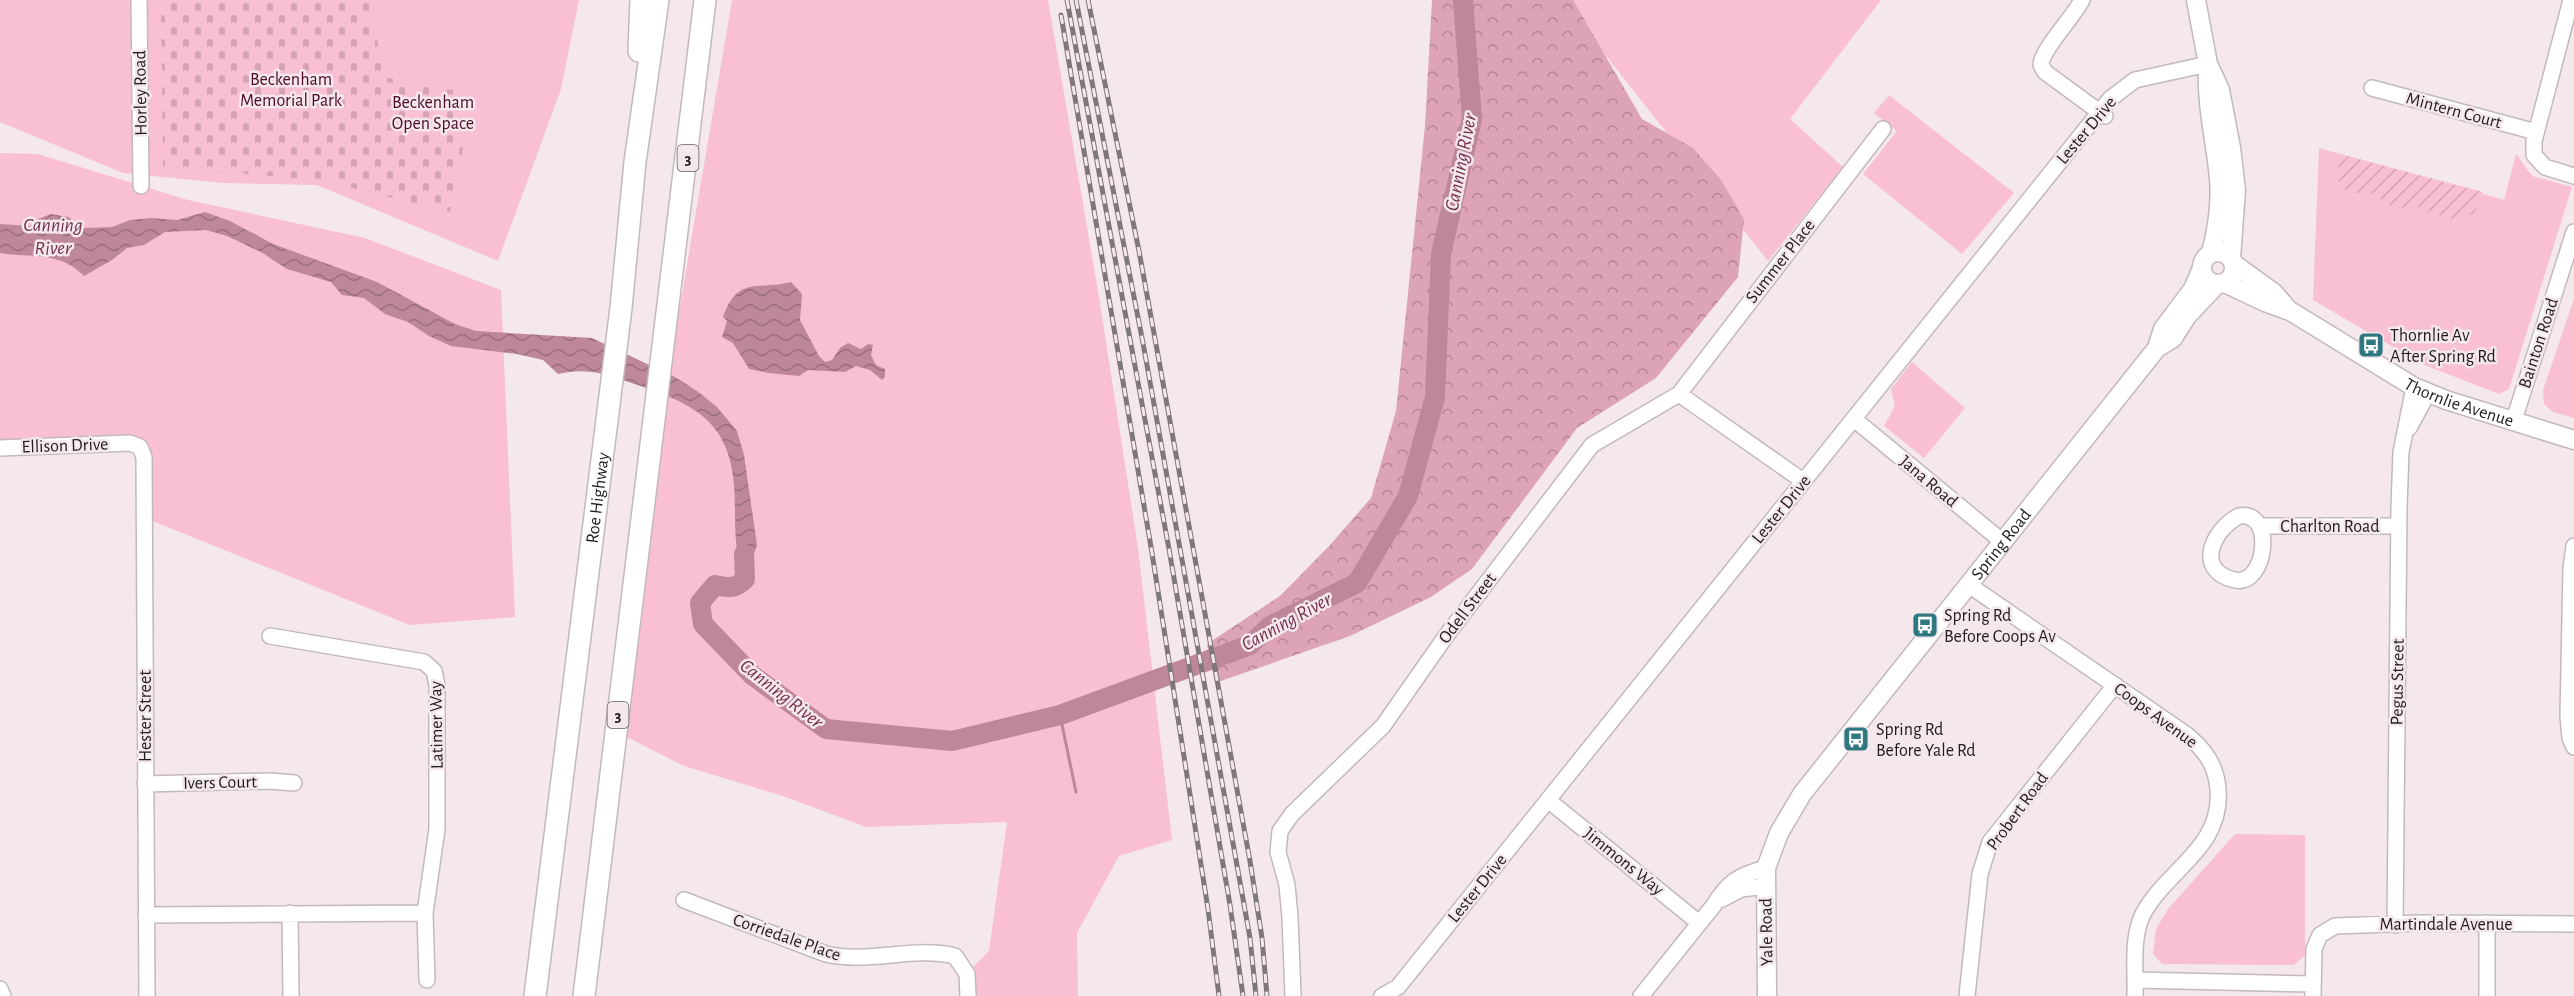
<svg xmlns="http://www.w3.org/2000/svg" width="2574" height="996" font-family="'Alegreya Sans',sans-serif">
	<defs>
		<pattern id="forest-crowns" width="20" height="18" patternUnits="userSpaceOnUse" patternTransform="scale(1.5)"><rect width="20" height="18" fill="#dda4b8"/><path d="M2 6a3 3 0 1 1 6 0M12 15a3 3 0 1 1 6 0" fill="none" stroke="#b38595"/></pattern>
		<pattern id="cemetery-stones" width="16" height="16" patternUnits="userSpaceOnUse" patternTransform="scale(1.5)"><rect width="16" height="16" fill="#f9bfd2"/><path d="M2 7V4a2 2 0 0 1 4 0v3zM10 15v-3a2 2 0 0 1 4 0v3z" fill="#d5a4b4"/></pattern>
		<pattern id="garden-furrows" width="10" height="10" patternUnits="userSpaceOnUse" patternTransform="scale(1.5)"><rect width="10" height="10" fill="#f9bfd2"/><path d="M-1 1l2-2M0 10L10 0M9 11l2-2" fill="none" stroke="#d5a4b4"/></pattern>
		<pattern id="water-waves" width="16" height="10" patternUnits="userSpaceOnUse" patternTransform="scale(1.5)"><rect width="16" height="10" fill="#be879a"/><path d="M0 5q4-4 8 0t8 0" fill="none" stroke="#9a6e7d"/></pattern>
	</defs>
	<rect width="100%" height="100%" fill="#f4e8ec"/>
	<path fill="#f9bfd2" d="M0 0H579L561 89 498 261 317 185 223 183 123 173 0 122Z
		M732 0H1048L1099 297 1138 548 1172 840 1119 856 1077 933 1078 996H976L972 968 989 951 1007 822 866 827 783 796 684 766 625 736 670 365Z
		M1562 0H1881L1790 119 1843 167 1768 261Z
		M1889 95 2014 193 1962 254 1863 174 1897 131 1874 113Z
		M2319 148 2504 200 2516 154 2532 176 2572 187 2509 389 2499 394 2422 364 2313 300Z
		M0 153 38 154 188 200 365 238 501 290 515 617 410 625 150 520V446L128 437 0 440Z
		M2574 299V418L2553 412 2544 404 2543 390Z
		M1912 362 1965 408 1924 458 1884 426 1895 406 1891 389Z
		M2235 834 2305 835V955L2294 965 2162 964 2153 954 2156 929 2168 909Z"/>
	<path fill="url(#forest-crowns)" d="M1432 0H1573L1642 119 1693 148 1721 180 1744 219 1738 277 1656 378 1577 428 1472 569 1431 597 1350 636 1215 683 1207 644 1280 596 1330 545 1371 498 1396 411 1425 126Z"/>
	<path fill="url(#cemetery-stones)" d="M161 0H371L383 77 474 94 450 212 323 181 163 166Z"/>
	<path fill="url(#garden-furrows)" d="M2340 154 2483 192 2474 213 2462 218 2448 219 2418 207 2394 208 2371 193H2352L2342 188 2337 175Z"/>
	<path fill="url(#water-waves)" d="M205 212 230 221 273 244 377 282 455 324 476 331 592 338 675 377 697 391 717 407 737 431 744 455 757 545 745 579C735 556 735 532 735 507 735 436 712 410 646 388 612 377 594 366 558 374L543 360 517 354 451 346 429 336 408 322 385 314 364 298 342 295 331 282 287 269 261 252 227 236 206 230 165 232 144 245 127 248 112 260 84 276C60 251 31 258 0 253V224L30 226 38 219 51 214 68 217 83 228 112 227 130 220 152 218 177 220Z
		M791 282 802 294 800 320 819 356 825 362 832 360 840 348 848 343 861 349 868 344 873 345 871 355 876 365 885 369V377L882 380 870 370 856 366 845 372 808 370 799 376 769 373 749 369 733 343 722 337 727 321 723 317C738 275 758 291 791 282Z"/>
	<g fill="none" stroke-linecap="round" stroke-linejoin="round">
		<path stroke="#be879a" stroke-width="3" d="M1060 715 1076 792"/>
		<path stroke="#be879a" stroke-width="20" d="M744 554 745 579C736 589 728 588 715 585L700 603 703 624 752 675 826 729 952 741 1060 715 1250 645 1270 626 1357 583 1408 496 1435 397 1441 254 1472 119 1463 0"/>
		<defs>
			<path id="minor" d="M139 0 141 186
				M2082 0C2073 18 2041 50 2041 65L2045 72 2105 116
				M2571 0 2534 141V155L2545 167 2574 176
				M2372 88 2536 132
				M1679 394 1883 129
				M1854 419 2004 543
				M2514 420 2574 232
				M2409 428 2428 393
				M0 448 130 443 140 447 144 457 147 996
				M2239 516C2276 510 2266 587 2235 580 2194 571 2212 530 2239 516Z
				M2262 526H2398
				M2574 546 2571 568 2568 716 2570 738 2574 747
				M1969 585 2187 735C2205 750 2216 765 2218 789 2223 848 2167 869 2143 914 2131 938 2136 971 2135 996
				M270 636 424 662 434 671 437 685V829L425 913 427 980
				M145 784 270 781 294 783
				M1548 800 1699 923
				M1722 899 1741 889 1766 886
				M684 900 826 954C870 964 912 946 955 956L967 974 968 996
				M290 913 291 996
				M146 915 425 913
				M2395 925 2399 507 2401 452 2414 387
				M2135 980 2313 984
				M0 989 3 996
				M1293 996 1290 917 1287 885 1278 852 1280 831 1292 814 1383 726 1446 636 1592 445 1679 394 1803 481
				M1382 996 1398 987 2110 99 2135 80 2208 64
				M1641 996 1714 905C1728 881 1740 875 1766 868
				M1967 996 1980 874 1990 842 2115 685
				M2313 996 2314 949 2320 935 2335 926 2417 923 2574 924
				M2487 996V923"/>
			<g id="major">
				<path d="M2196 0 2208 64 2220 90 2231 148 2236 190 2231 258"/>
				<path d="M2208 69C2206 106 2216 142 2219 179 2221 203 2217 230 2211 253"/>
				<circle cx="2218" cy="268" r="16"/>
				<path d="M2234 264 2274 293 2286 307"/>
				<path id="s1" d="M2225 283 2265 302 2290 311 2414 387 2446 400 2574 440"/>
				<path d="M2157 348 2163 329 2193 289 2202 268"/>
				<path id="s2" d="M1767 996 1766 868 1779 833 1802 794 2157 348 2173 338 2187 316 2217 284"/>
			</g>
			<g id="highway">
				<path d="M639 51 641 0"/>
				<path id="s3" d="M535 996 621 308 635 162 658 0"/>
				<path d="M584 996 705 0"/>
			</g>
		</defs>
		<use href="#minor" stroke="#c3b8bc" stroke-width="18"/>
		<use href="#major" stroke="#c3b8bc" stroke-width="21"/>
		<use href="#highway" stroke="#c3b8bc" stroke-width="24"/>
		<use href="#minor" stroke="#fff" stroke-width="15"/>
		<use href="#major" stroke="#fff" stroke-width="18"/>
		<use href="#highway" stroke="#fff" stroke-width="21"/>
		<defs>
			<path id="rail" d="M1067 0 1169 549 1230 905 1243 996
				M1076 0 1143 343 1238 871 1250 938 1256 996
				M1088 0 1139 251 1250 861 1262 938 1267 996
				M1061 15 1152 553 1208 909 1219 996"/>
		</defs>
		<use href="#rail" stroke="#7f777a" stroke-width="5"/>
		<use href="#rail" stroke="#f4e8ec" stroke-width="3" stroke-dasharray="9" stroke-linecap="butt"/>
	</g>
	<defs>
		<symbol id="bus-square" viewBox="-11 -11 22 22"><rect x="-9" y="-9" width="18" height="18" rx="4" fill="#307881" stroke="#f4e8ec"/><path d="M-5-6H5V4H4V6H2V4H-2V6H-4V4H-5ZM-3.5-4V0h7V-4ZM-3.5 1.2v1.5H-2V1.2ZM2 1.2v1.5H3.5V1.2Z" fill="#fff"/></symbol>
	</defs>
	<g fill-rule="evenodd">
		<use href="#bus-square" x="2356" y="330" width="30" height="30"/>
		<use href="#bus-square" x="1910" y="610" width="30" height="30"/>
		<use href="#bus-square" x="1841" y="724" width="30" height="30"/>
	</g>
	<g text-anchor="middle" stroke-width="5" stroke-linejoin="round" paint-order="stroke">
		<g fill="#f4e8ec" stroke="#605a5c" stroke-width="1.5">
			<rect x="677.5" y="145" width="21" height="26" rx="4.5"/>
			<rect x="607.5" y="702" width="21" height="26" rx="4.5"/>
		</g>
		<g font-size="16" font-weight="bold" fill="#211d1e">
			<text x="688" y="164">3</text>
			<text x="618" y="721">3</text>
		</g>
		<g font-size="18" fill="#4d0a2a" stroke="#f4e8ec">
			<text x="291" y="85">Beckenham<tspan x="291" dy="21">Memorial Park</tspan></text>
			<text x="433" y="108">Beckenham<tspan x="433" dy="21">Open Space</tspan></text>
		</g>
		<g font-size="18" fill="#211d1e" stroke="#f4e8ec">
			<text transform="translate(140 93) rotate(-91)" y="6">Horley Road</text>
			<text transform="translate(2454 110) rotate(15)" y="6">Mintern Court</text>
			<text transform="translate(2086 130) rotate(-50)" y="6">Lester Drive</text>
			<text transform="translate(1780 261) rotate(-52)" y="6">Summer Place</text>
			<text transform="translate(2538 343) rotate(-72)" y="6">Bainton Road</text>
			<text dy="6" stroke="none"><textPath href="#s1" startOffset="264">Thornlie Avenue</textPath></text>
			<text transform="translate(65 445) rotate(-2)" y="6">Ellison Drive</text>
			<text transform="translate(1929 481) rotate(40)" y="6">Jana Road</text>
			<text dy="6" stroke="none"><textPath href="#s3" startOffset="502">Roe Highway</textPath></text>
			<text transform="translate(1781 509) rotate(-51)" y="6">Lester Drive</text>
			<text x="2330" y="532">Charlton Road</text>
			<text dy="6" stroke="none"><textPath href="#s2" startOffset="530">Spring Road</textPath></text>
			<text transform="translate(1467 608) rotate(-53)" y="6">Odell Street</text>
			<text transform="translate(2397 682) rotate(-89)" y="6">Pegus Street</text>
			<text transform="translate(2156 715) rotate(36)" y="6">Coops Avenue</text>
			<text transform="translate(145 716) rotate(-90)" y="6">Hester Street</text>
			<text transform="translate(436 725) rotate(-91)" y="6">Latimer Way</text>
			<text transform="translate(220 782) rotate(-1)" y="6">Ivers Court</text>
			<text transform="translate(2017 811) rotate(-54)" y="6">Probert Road</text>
			<text transform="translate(1624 861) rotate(39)" y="6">Jimmons Way</text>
			<text transform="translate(1477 888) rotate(-51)" y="6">Lester Drive</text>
			<text x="2446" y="930">Martindale Avenue</text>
			<text transform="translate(1766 932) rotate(-91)" y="6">Yale Road</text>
			<text transform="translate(787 937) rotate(19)" y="6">Corriedale Place</text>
		</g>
		<g font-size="18" fill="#211d1e" stroke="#f4e8ec" text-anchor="start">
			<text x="2390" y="341">Thornlie Av<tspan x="2390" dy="21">After Spring Rd</tspan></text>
			<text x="1944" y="621">Spring Rd<tspan x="1944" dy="21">Before Coops Av</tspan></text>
			<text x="1876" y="735">Spring Rd<tspan x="1876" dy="21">Before Yale Rd</tspan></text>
		</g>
		<g font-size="20" font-style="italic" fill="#75304c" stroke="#f4e8ec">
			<text transform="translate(1460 162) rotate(-79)" y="7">Canning River</text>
			<text x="53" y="231">Canning<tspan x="53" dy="23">River</tspan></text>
			<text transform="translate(1286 621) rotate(-29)" y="7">Canning River</text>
			<text transform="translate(782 693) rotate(38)" y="7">Canning River</text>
		</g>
	</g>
</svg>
